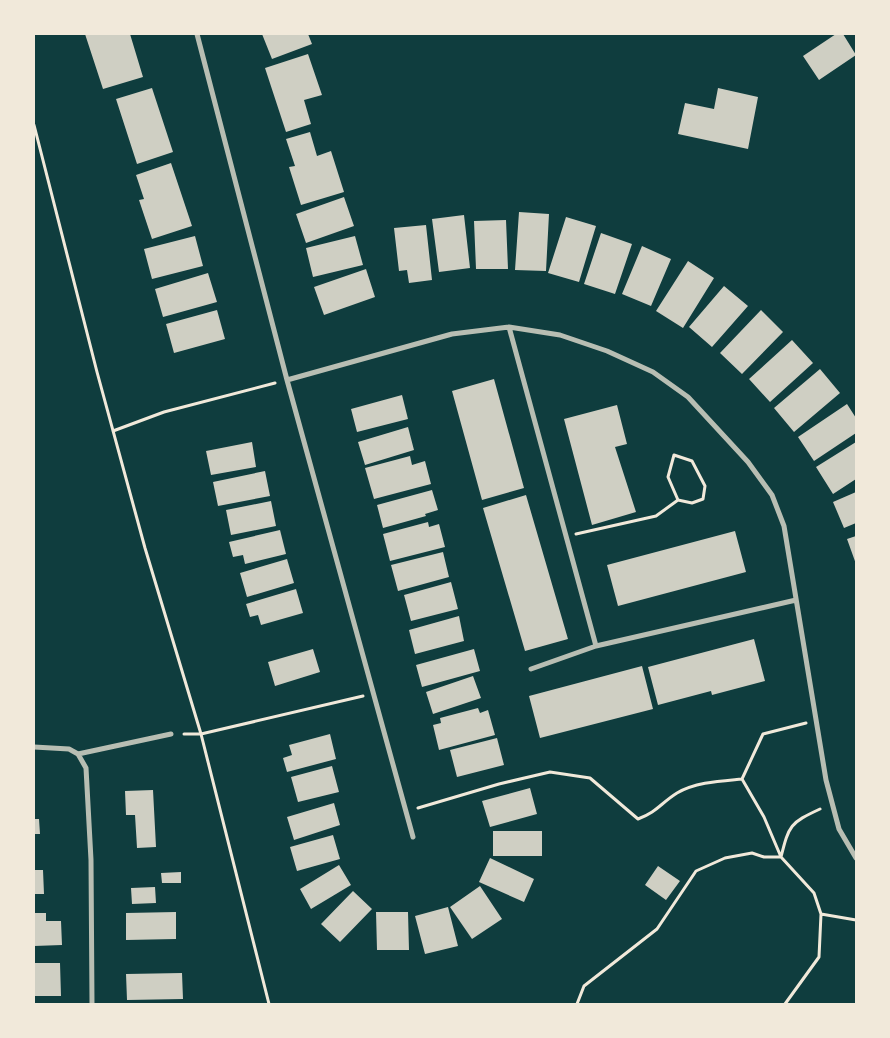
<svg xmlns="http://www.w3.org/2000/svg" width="890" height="1038" font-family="'Playfair Display',serif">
	<rect width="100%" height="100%" fill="#0f3d3e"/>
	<path fill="#cfcfc3" d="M85 34H130L143 77 103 89Z
		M262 34H308L312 44 272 59Z
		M836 34H843L856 55 819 80 803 56Z
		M308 54 322 95 304 100 311 124 286 132 265 68Z
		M152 88 173 152 137 164 116 99Z
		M718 88 758 97 748 149 678 134 685 103 714 109Z
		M310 132 317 156 331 151 344 192 301 205 289 167 295 166 286 139Z
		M171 163 192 226 152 239 139 200 144 199 136 175Z
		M344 197 354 226 306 243 296 214Z
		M519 212 549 214 546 271 515 270Z
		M464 215 470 268 439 272 432 219Z
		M566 217 596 226 579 282 548 273Z
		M506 220 508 269H476L474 221Z
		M426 225 432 280 409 283 407 270 399 271 394 228Z
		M601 233 632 244 615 294 584 284Z
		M195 236 203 266 152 279 144 249Z
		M355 236 363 265 313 277 306 248Z
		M642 246 671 259 651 306 622 294Z
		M688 261 714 278 683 328 656 311Z
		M366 269 375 297 324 315 314 287Z
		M208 273 217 302 163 317 155 289Z
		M724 286 748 306 712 347 689 327Z
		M217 310 225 339 174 353 166 324Z
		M761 310 783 332 742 374 720 353Z
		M792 340 813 363 770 402 749 379Z
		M820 369 840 393 794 432 774 408Z
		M494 379 524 488 482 500 452 391Z
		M402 395 408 419 357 432 351 409Z
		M847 404 856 418V433L814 461 798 437Z
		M617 405 627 444 615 447 636 512 592 525 564 419Z
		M408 427 414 450 365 465 358 442Z
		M252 442 256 467 211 475 206 451Z
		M856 442V479L833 494 816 467Z
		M410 456 412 465 425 461 431 484 374 499 365 468Z
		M265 471 270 496 218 506 213 482Z
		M432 490 438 510 425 514 426 516 383 528 377 505Z
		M856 492V523L844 528 833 502Z
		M526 495 568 639 525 651 483 508Z
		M271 501 276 526 231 535 226 510Z
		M428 522 429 527 439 524 445 547 390 561 383 534Z
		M280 530 286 554 245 564 243 555 233 557 229 542Z
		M735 531 746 572 618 606 607 565Z
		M856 536V564L847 539Z
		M443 552 449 577 398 591 391 565Z
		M287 559 294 583 247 597 240 573Z
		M451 582 458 609 411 621 404 595Z
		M296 589 303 613 261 625 258 615 250 617 246 604Z
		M459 616 464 641 415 654 409 630Z
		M754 639 765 681 712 695 711 691 658 705 648 667Z
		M313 649 320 672 275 686 268 662Z
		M474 649 480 671 422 687 416 665Z
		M642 666 653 709 540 738 529 696Z
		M473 676 481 698 433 714 426 692Z
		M478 708 480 713 488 710 495 735 439 750 433 725 441 723 440 718Z
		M330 734 336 759 287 772 283 758 292 755 289 745Z
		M497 738 504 765 457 777 450 750Z
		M332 766 339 792 298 802 291 777Z
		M530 788 537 814 490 827 482 801Z
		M153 790 156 847 137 848 135 815H126L125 791Z
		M334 803 340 825 294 840 287 817Z
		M34 819H39L40 834H34Z
		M493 831H542V856H493Z
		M333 835 340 859 297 871 290 847Z
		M490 858 534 879 524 902 479 882Z
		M339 865 351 885 311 909 300 889Z
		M658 866 680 881 666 900 645 885Z
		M34 870H43L44 894H34Z
		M181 872V883H162L161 873Z
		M480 886 502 919 472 939 450 907Z
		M155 887 156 903 132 904 131 888Z
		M353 891 372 909 340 942 321 924Z
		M448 907 458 946 425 954 415 916Z
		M176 912V939L126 940V913Z
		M376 912H408L409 950H377Z
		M34 913H46V921H61L62 945 34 946Z
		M34 963H60L61 996H34Z
		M182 973 183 999 127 1000 126 974Z"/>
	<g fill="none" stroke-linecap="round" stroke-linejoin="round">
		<path stroke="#f1e9da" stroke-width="3" d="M34 125 97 372 145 548 201 734 269 1004
			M113 431 164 412 275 383
			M576 534 656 516 678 500 668 477 674 455 692 461 705 486 703 499 692 503 678 500
			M184 734H201L363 696
			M742 779 764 817 781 857 814 893 821 914 819 957 785 1004
			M418 808 499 784 550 772 590 778 638 819C657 812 661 803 677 793 696 782 721 781 742 779L763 734 806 723
			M821 914 856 920
			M577 1004 584 986 657 929 696 871 725 858 752 853 764 857H781C789 825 790 823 820 809"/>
		<path stroke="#b8beb3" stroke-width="5" d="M197 34 287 380 413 837
			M509 327 596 646
			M287 380 452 334 509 327 560 335 607 351 653 372 688 397 748 462 772 495 784 526 826 780 839 829 856 858
			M531 669 596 646 796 600
			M34 747 69 749 78 754 171 734
			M78 754 86 768 91 860 92 1004"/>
	</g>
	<rect width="890" height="1038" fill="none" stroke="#f1e9da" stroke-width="70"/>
</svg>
